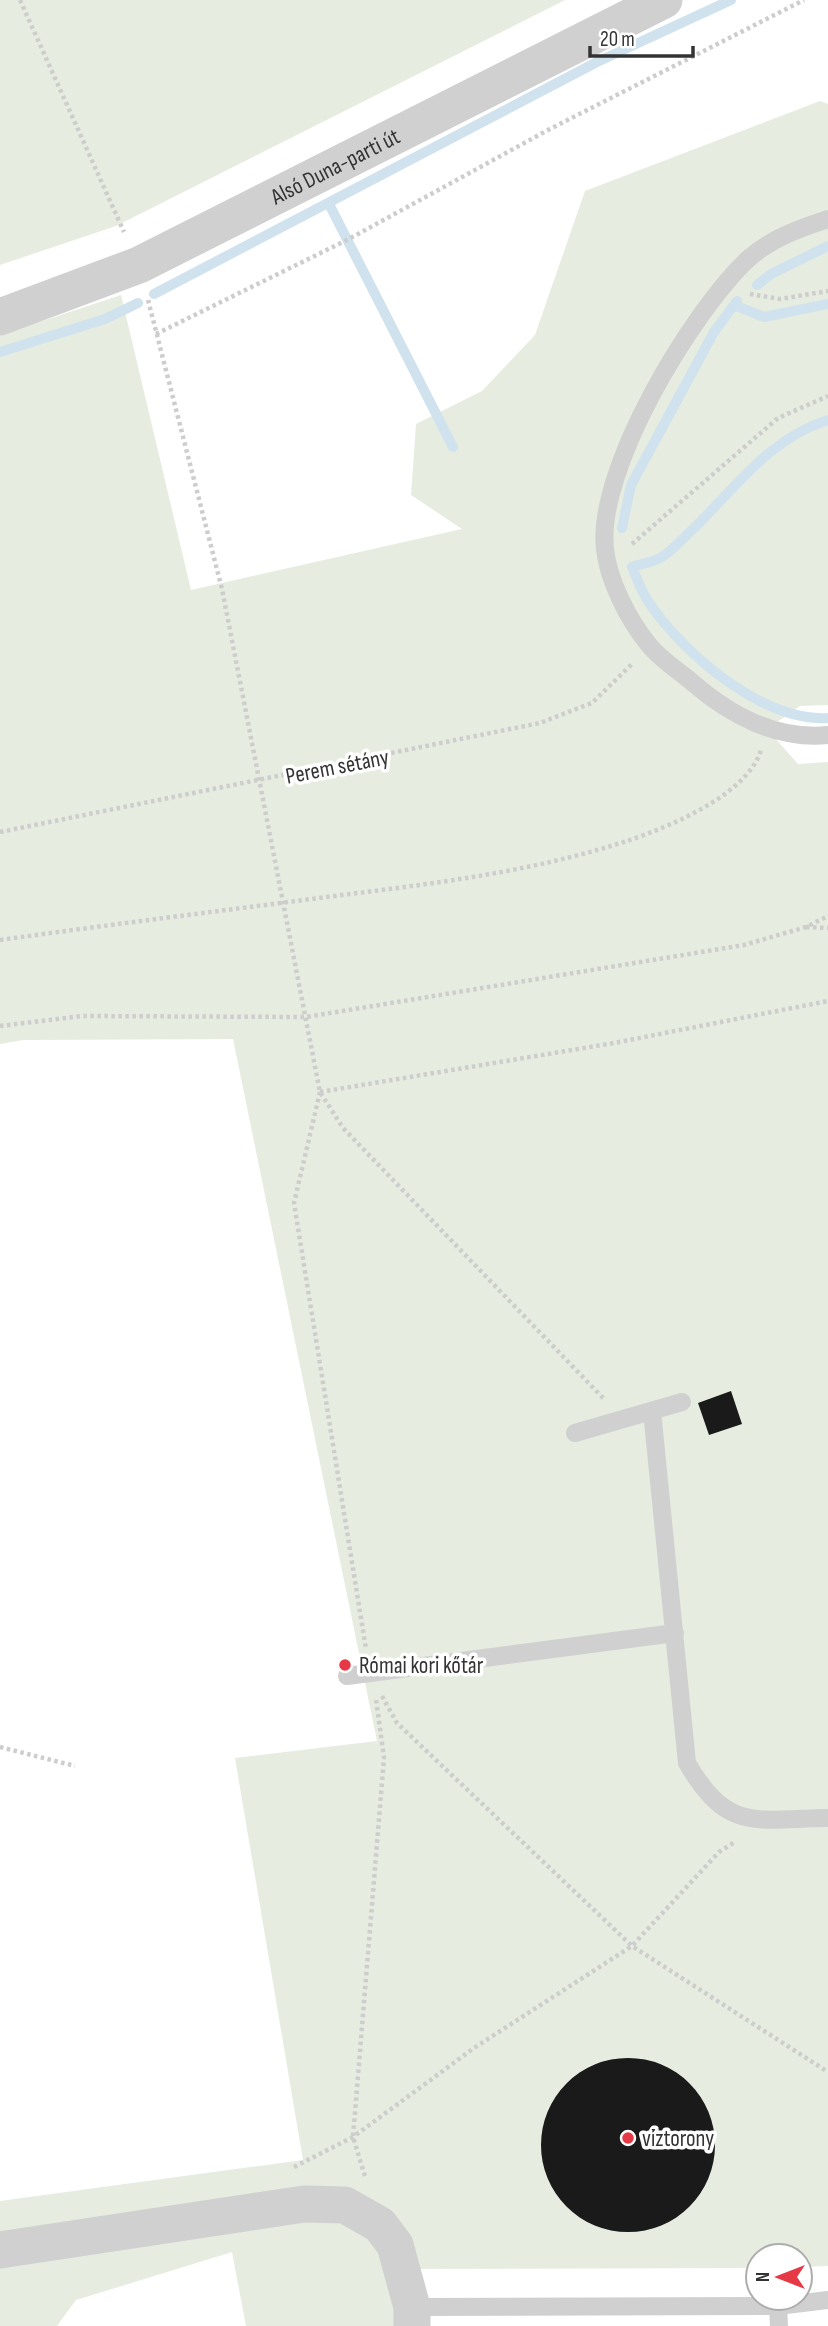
<svg xmlns="http://www.w3.org/2000/svg" width="828" height="2326" font-family="'Sofia Sans Condensed',sans-serif">
	<rect width="100%" height="100%" fill="#fff"/>
	<path fill="#e6ecdf" d="M0 0H565L116 226 0 265Z
		M820 101 828 104V705L800 706 767 729 798 764 828 762V2266L800 2267V2256H758V2268L401 2269 399 2326H246L232 2252 76 2300 57 2326H0V2201L303 2160 235 1758 377 1741 233 1039 23 1040 0 1044V335L121 295 191 590 462 529 411 495 416 424 482 391 535 335 585 191Z"/>
	<g fill="none" stroke-linecap="round" stroke-linejoin="round">
		<path stroke="#cfe2ee" stroke-width="10" d="M329 204 453 447
			M757 285 771 274 828 246
			M154 294 597 62 731 0
			M734 305 764 317 828 304
			M0 352 105 319 138 303
			M828 420C769 438 733 491 691 531 681 540 670 554 658 559 650 563 640 564 632 567 637 578 641 591 648 601 682 653 763 722 828 718
			M622 528 631 485 714 332 737 301"/>
	</g>
	<path fill="#1a1a1a" d="M731 1391 742 1424 709 1435 698 1403Z
		M541 2145a87 87 0 1 1 174 0a87 87 0 1 1-174 0Z"/>
	<g fill="none" stroke-linecap="round" stroke-linejoin="round">
		<path stroke="#cdcdcd" stroke-width="4.5" stroke-dasharray="3.5 3.5" stroke-linecap="butt" d="M20 0 124 232
			M750 294 780 299 828 291
			M148 300 222 589 320 1092 343 1128 604 1399
			M156 334 347 240 548 130 804 0
			M632 544 778 418 828 396
			M0 832 540 723 592 703 632 664
			M806 927 828 928
			M0 940C114 924 228 910 342 895 430 884 519 873 604 848 650 835 746 800 761 750
			M0 1026 82 1016 306 1017 744 945 806 927 828 916
			M320 1092 294 1203 366 1649
			M320 1092 614 1043 828 1001
			M382 1696 397 1723 632 1946 828 2072
			M0 1747 75 1766
			M294 2167 353 2137 474 2048 632 1946 719 1852 735 1842
			M365 2176 353 2137 384 1758 376 1699"/>
		<path stroke="#d0d0d0" stroke-width="18" d="M828 219C800 228 770 239 748 259 691 313 596 470 605 549 608 580 629 621 649 645 660 659 679 671 693 683 730 715 777 740 828 735
			M652 1411 687 1763C728 1833 755 1819 828 1818
			M575 1433 682 1402
			M347 1676 675 1633
			M412 2307 778 2306
			M779 2326 778 2306 828 2300"/>
		<g stroke="#d0d0d0" stroke-width="37">
			<path id="s1" d="M0 317 139 265 664 0"/>
			<path d="M0 2250 304 2204 345 2205 380 2225 395 2245 412 2307V2326"/>
		</g>
	</g>
	<g fill="#e63946" stroke="#fff" stroke-width="2.5">
		<circle cx="345" cy="1665" r="7"/>
		<circle cx="628" cy="2138" r="7"/>
	</g>
	<g text-anchor="middle" stroke-width="7" stroke-linejoin="round" paint-order="stroke">
		<g font-size="23" fill="#333" stroke="#fff">
			<text dy="8" stroke="none"><textPath href="#s1" startOffset="368">Alsó Duna-parti út</textPath></text>
			<text transform="translate(337 766) rotate(-11)" y="8">Perem sétány</text>
		</g>
		<g font-size="23" fill="#333" stroke="#fff" text-anchor="start">
			<text x="359" y="1673">Római kori kőtár</text>
			<text x="642" y="2146">víztorony</text>
		</g>
	</g>
	<g transform="translate(779 2277) rotate(270)"><circle r="33" fill="#ffffff" stroke="#adadad" stroke-width="2"/>
	<path d="M0-5L12 26L0 18L-12 26Z" fill="#e63946"/>
	<text y="-10" font-size="19" font-weight="bold" text-anchor="middle" fill="#333333">N</text>
	</g>
	<path d="M590 46v10h103v-10" fill="none" stroke="#333333" stroke-width="3.5"/>
	<text x="600" y="46" font-size="21" fill="#333333" stroke="#ffffff" stroke-width="5" paint-order="stroke">20 m</text>
</svg>
